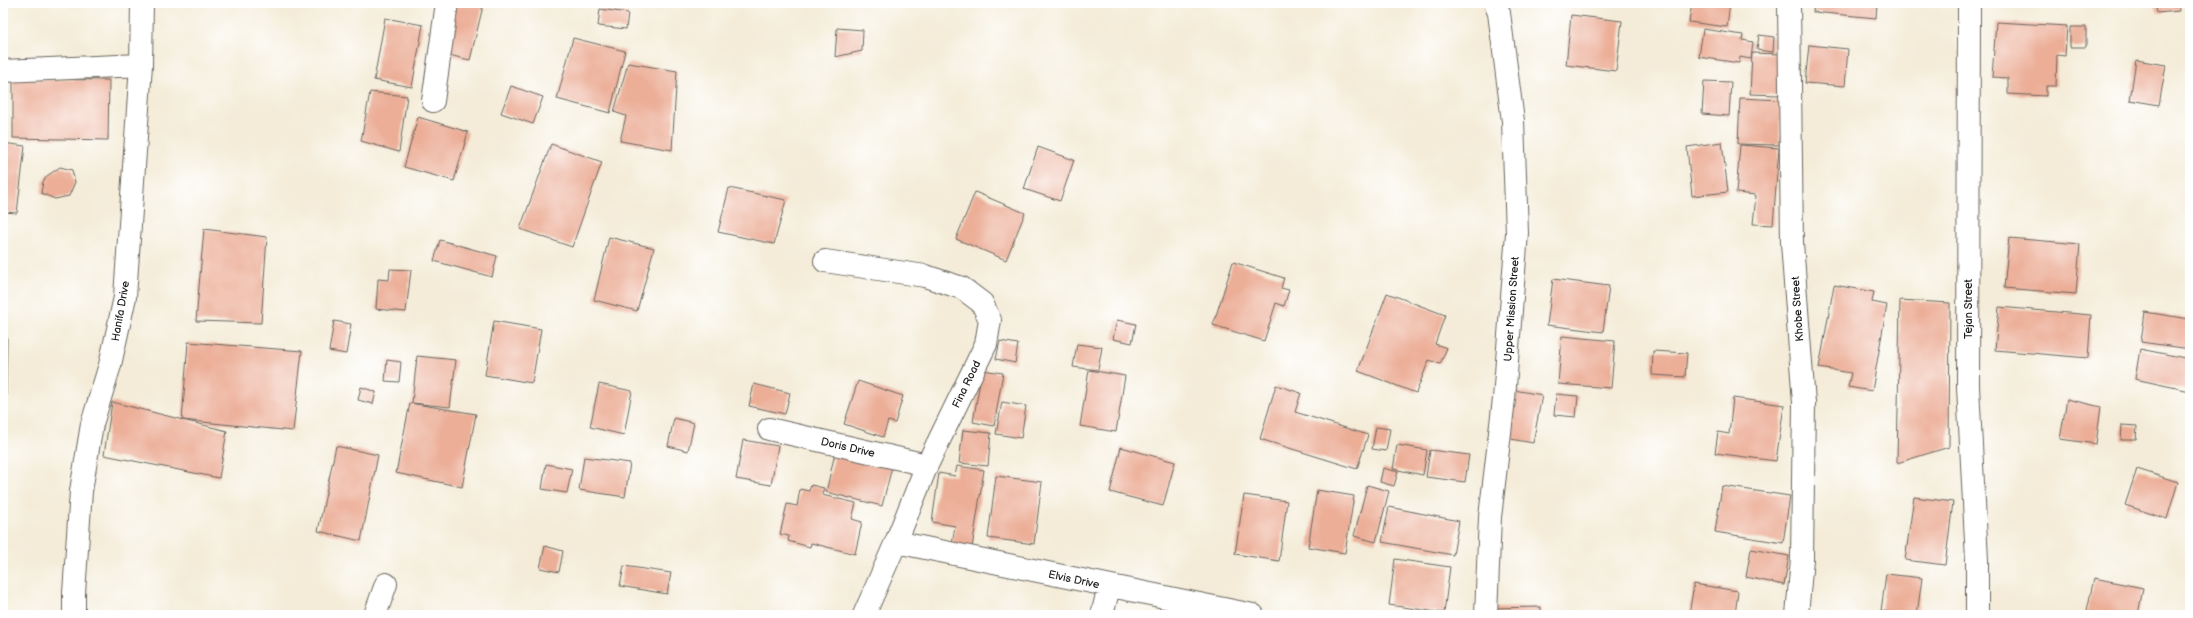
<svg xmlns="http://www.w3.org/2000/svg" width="2193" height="618" font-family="'Balsamiq Sans',sans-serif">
	<rect width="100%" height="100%" fill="#fff"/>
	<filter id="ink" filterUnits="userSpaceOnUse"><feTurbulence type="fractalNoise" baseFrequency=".025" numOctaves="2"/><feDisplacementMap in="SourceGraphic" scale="8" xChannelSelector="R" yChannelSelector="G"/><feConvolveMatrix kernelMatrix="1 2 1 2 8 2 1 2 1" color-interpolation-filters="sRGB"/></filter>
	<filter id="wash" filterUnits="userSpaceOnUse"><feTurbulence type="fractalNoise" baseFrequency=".012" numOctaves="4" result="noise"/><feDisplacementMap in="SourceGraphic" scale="16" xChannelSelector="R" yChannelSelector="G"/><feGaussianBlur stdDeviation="0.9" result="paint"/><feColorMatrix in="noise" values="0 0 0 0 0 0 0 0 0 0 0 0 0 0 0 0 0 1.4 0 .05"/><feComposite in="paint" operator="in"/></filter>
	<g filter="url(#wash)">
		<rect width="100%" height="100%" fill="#f4ecd8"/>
		<g id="blocks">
			<path fill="#ecae97" d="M452 3H468L483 6 470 60 440 53Z
				M1692 3H1730L1727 27 1689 22Z
				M1814 3H1877L1876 18 1813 12Z
				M2155 3H2178L2179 11 2157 13Z
				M600 9 628 13 626 29 598 26Z
				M1571 15 1622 21 1616 71 1566 65Z
				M385 18 423 25 412 87 374 80Z
				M1996 22 2067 26 2065 56 2057 55 2056 86H2046V96L2008 94V78L1992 77Z
				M2070 27H2086V47H2070Z
				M837 28 863 30 862 51 835 57Z
				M1703 29 1743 35 1742 40 1753 42 1751 59 1740 57 1739 63 1699 57Z
				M1759 35 1774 37 1773 52 1757 50Z
				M573 38 625 51 610 113 557 99Z
				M1809 45 1848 49 1845 86 1805 83Z
				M1752 53 1781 54 1779 95 1750 94Z
				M2136 60 2166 65 2159 105 2130 100Z
				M628 63 677 71 672 150 620 141 626 116 614 112Z
				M13 79 109 80 108 140 13 138Z
				M1704 81 1731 82 1729 116 1702 114Z
				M511 86 543 97 533 124 501 113Z
				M370 92 407 96 399 152 361 141Z
				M1740 98 1781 100 1779 145 1738 144Z
				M418 117 468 132 454 181 404 167Z
				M1722 142 1728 192 1692 196 1687 147Z
				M3 143 25 146 17 213 3 212Z
				M551 144 602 162 572 247 520 229Z
				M1740 145 1779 148 1773 225 1753 224 1756 195 1736 193Z
				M1038 147 1074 160 1060 201 1024 189Z
				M60 167 72 170 75 182 69 196 55 199 41 193 43 182 47 176Z
				M729 188 786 200 774 244 718 232Z
				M975 192 1025 213 1006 260 956 239Z
				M204 229 267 237 261 323 196 321Z
				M609 237 654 248 637 311 594 300Z
				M2009 238 2080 244 2076 294 2004 288Z
				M440 240 497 256 492 277 434 261Z
				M1233 262 1284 278 1281 288 1289 290 1284 306 1276 303 1264 341 1213 325Z
				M390 269 411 270 406 312 376 309 378 279 389 280Z
				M1553 279 1609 286 1603 332 1547 325Z
				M1834 285 1874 292 1872 302 1887 305 1872 391 1848 387 1851 373 1819 368Z
				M1387 293 1445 315 1435 344 1447 348 1440 364 1429 360 1416 393 1358 371Z
				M1900 300 1950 303 1949 447 1897 463Z
				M1999 307 2091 315 2088 358 1995 350Z
				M2145 312 2190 319V349L2141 342Z
				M1117 320 1136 324 1132 343 1113 339Z
				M334 321 351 324 346 354 329 351Z
				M494 321 541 329 532 383 485 375Z
				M3 336H7L6 396H3Z
				M1562 336 1615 341 1611 388 1558 384Z
				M1000 341 1018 344 1015 363 996 359Z
				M188 342 302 351 293 431 182 420Z
				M1077 344 1102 347 1098 370 1073 367Z
				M2140 349 2190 359V391L2135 379Z
				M1653 351 1687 353 1685 377 1652 375Z
				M417 356 456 360 450 407 412 403Z
				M387 360 401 362 399 382 385 381Z
				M982 370 1003 373 994 426 973 422Z
				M1089 370 1125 376 1116 432 1080 426Z
				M858 381 903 396 895 423 888 421 883 437 844 424Z
				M599 384 632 391 624 435 590 427Z
				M754 384 790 393 785 414 749 406Z
				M1276 385 1301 393 1295 412 1368 435 1357 469 1260 439Z
				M361 387 376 392 373 404 358 400Z
				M1514 390 1542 395 1533 443 1505 438Z
				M1556 394 1578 396 1576 417 1554 415Z
				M1733 398 1784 405 1776 461 1715 453 1718 432 1729 434Z
				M2067 399 2101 407 2096 444 2060 439Z
				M112 402 227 431 219 478 104 455Z
				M1002 402 1026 406 1021 438 996 434Z
				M410 403 476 414 462 487 396 473Z
				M674 418 694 423 688 451 668 446Z
				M2122 425 2137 426 2136 440H2121Z
				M1376 427 1390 429 1386 451 1372 449Z
				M963 430 991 433 988 466 959 463Z
				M743 440 778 446 771 485 736 479Z
				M1397 445 1427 450 1423 475 1393 469Z
				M336 446 378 455 361 541 318 531Z
				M1121 447 1175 462 1163 506 1110 492Z
				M836 449 893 463 882 506 826 492Z
				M1430 450 1469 455 1465 482 1426 477Z
				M584 457 630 463 625 497 579 490Z
				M546 464 572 469 567 493 542 489Z
				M957 466 984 470 972 548 952 545 955 526 932 522 939 473 955 476Z
				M1383 468 1398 472 1394 486 1380 482Z
				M2137 469 2178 482 2167 519 2125 505Z
				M996 476 1042 482 1034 544 988 538Z
				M811 485 824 488 822 495 856 503 852 519 862 522 855 554 811 543 810 547 788 541 789 536 780 534 787 504 797 506 800 489 809 491Z
				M1367 485 1389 491 1376 542 1354 536Z
				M1722 486 1790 496 1783 543 1715 532Z
				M1317 490 1354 496 1345 553 1308 547Z
				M1244 495 1287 501 1279 561 1235 554Z
				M1914 497 1953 502 1945 565 1905 560Z
				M1389 507 1459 521 1453 555 1382 542Z
				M545 546 563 551 559 572 540 568Z
				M1751 549 1789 556 1784 585 1746 577Z
				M1395 559 1450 567 1444 613 1389 605Z
				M624 566 671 573 667 594 620 586Z
				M1886 574 1922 578 1917 615 1881 611Z
				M2094 578 2143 588 2138 615H2086Z
				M1694 584 1738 591 1735 615H1689Z
				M1541 607V615H1491V608Z"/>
		</g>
	</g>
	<g filter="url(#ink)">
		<use href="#blocks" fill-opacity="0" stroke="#68655e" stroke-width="1"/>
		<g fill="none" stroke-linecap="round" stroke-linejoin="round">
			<defs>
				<path id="minor" d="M1789 3 1792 243 1804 403 1802 559 1797 615
					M1969 3 1968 387 1977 560V615
					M3 71 141 65
					M433 101 447 3
					M825 261 925 276 962 288 982 303 990 320 986 344 927 465 896 542 864 615
					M769 429 927 465
					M896 542 1253 615
					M74 615V593L81 491 92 424 110 365 125 297 141 65 142 3
					M375 615 386 584
					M1102 615 1109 587
					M1486 615 1490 517 1504 399 1517 233 1513 121 1499 13 1495 3"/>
			</defs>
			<use href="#minor" stroke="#68655e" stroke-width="24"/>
			<use href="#minor" stroke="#fff" stroke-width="22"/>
		</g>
	</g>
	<g text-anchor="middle" stroke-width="3" stroke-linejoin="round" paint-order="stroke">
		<g font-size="11" fill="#1c1c1c" stroke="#fff">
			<text transform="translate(1511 309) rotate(-86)" y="4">Upper Mission Street</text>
			<text transform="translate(1797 309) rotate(-94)" y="4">Khobe Street</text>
			<text transform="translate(1968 309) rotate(-90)" y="4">Tejan Street</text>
			<text transform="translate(120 311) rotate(-80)" y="4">Hanifa Drive</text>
			<text transform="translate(966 384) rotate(-64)" y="4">Fina Road</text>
			<text transform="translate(848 447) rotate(13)" y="4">Doris Drive</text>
			<text transform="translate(1074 579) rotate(12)" y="4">Elvis Drive</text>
		</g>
	</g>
	<rect width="2193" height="618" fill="none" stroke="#fff" stroke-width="16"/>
</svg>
